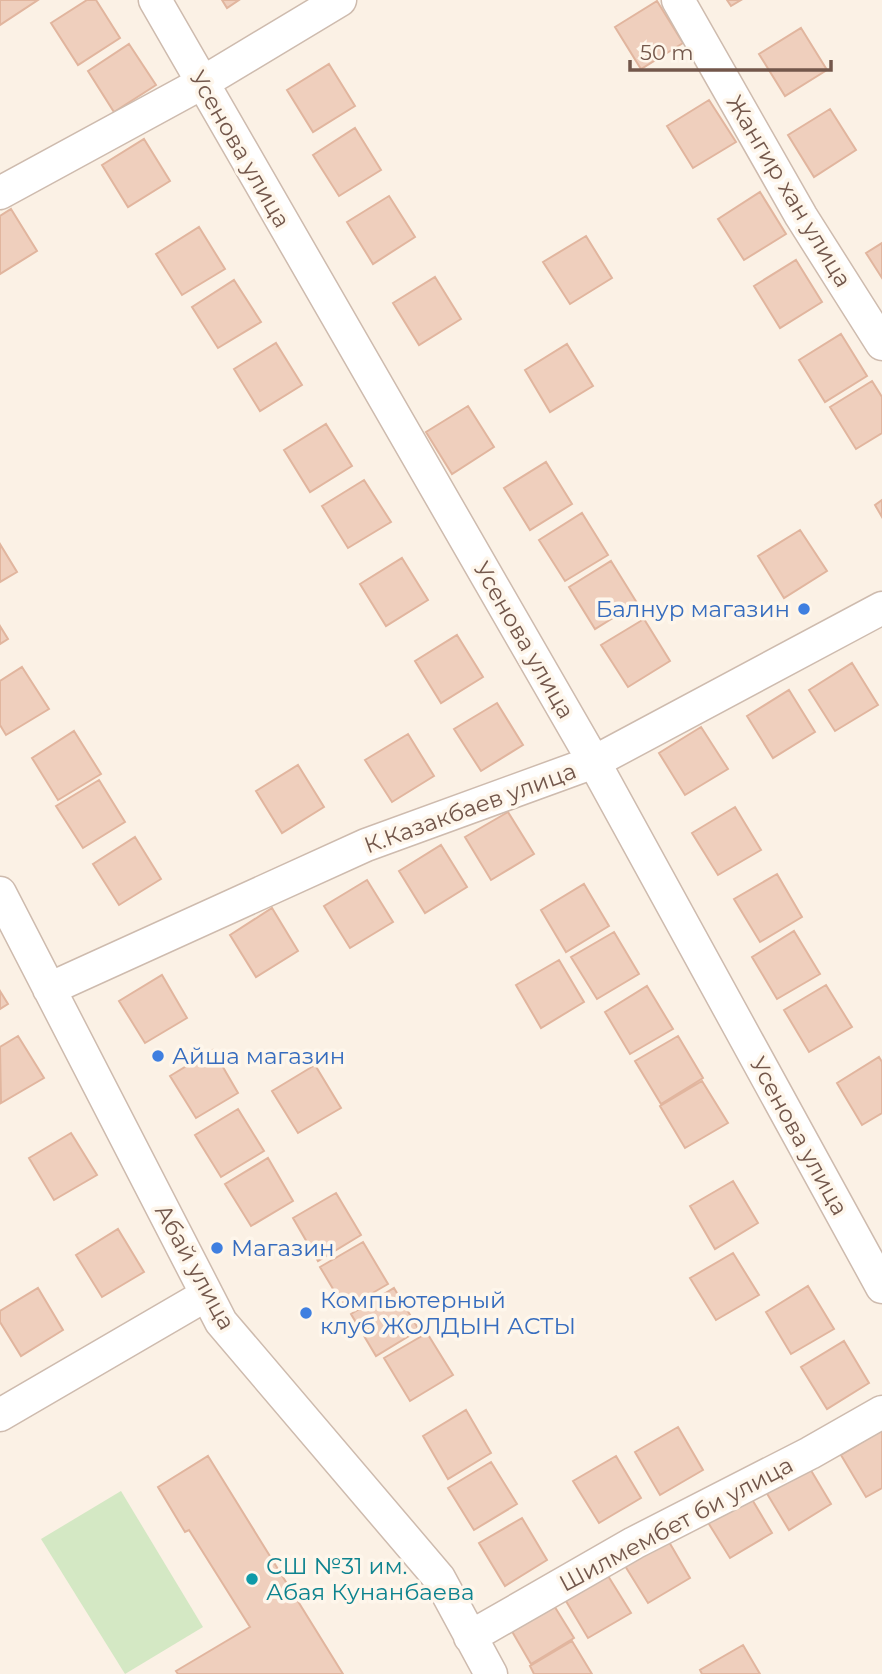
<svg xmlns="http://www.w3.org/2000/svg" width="882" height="1674" font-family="Montserrat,sans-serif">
	<rect width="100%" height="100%" fill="#fbf1e5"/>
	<path fill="#d4e8c4" d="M121 1491 203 1627 125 1674 41 1539Z"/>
	<path fill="#efcfbd" stroke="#e1b59e" stroke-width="2" d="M0 0H38L0 25Z
		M87 0H96L120 38 78 65 51 23Z
		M222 0H239L227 8Z
		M727 0H741L731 6Z
		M657 1 683 43 641 69 615 27Z
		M801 28 827 70 785 96 759 54Z
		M129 44 156 85 114 112 88 71Z
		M329 64 355 106 313 132 287 90Z
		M709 100 736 142 693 168 667 126Z
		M830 109 856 150 814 177 788 135Z
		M355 128 381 170 339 196 313 155Z
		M144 139 170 181 128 207 102 165Z
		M760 192 786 234 744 260 718 219Z
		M389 196 415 237 373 264 347 222Z
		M11 209 37 251 0 274V216Z
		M199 227 225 269 182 295 156 254Z
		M586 236 612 278 570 304 543 262Z
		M882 243V278L866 253Z
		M796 260 822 302 780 328 754 286Z
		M435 277 461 319 419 345 393 303Z
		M234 280 261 322 218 348 192 307Z
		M841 334 867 376 825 402 799 360Z
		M276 343 302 385 260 411 234 369Z
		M567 344 593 386 550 412 525 370Z
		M872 381 882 397V433L856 449 830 407Z
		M468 406 494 447 452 474 426 432Z
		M326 424 352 466 310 492 284 450Z
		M546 462 572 504 530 530 504 488Z
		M364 480 391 522 348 548 322 506Z
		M882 500V517L875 505Z
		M582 513 608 555 565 581 539 540Z
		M800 530 827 571 784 598 758 556Z
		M0 544 17 572 0 582Z
		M402 558 428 600 386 626 360 584Z
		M611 561 637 603 595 629 569 587Z
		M644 619 670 661 628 687 601 645Z
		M0 626 8 639 0 644Z
		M457 635 483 677 441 703 415 661Z
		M852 663 878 705 835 731 809 690Z
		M22 667 49 709 6 735 0 725V681Z
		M789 690 815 732 773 758 747 716Z
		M497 703 523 745 481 771 454 729Z
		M701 727 728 769 685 795 659 753Z
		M74 731 101 774 58 800 32 758Z
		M408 734 434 776 392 802 365 760Z
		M298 765 324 807 282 833 256 791Z
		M99 780 125 822 83 848 56 806Z
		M735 807 761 850 718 875 692 833Z
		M508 812 534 854 491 880 465 837Z
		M135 837 161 879 119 905 93 864Z
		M441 845 467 887 425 913 399 871Z
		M777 874 802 917 760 942 734 899Z
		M367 880 393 922 350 948 324 906Z
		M584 884 609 926 566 952 541 910Z
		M272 908 298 951 256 977 230 935Z
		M794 931 820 974 777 999 752 957Z
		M614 932 639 974 597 999 571 957Z
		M559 960 584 1002 541 1028 516 985Z
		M162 975 187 1018 145 1043 119 1001Z
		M826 985 852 1027 809 1052 784 1010Z
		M647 986 673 1029 630 1054 605 1012Z
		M0 991 8 1004 0 1009Z
		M18 1036 44 1078 1 1103 0 1047Z
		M678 1036 703 1078 661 1104 635 1061Z
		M213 1050 238 1093 196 1118 170 1076Z
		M879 1057 882 1062V1113L862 1125 837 1083Z
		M315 1065 341 1108 298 1133 272 1091Z
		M702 1081 728 1123 685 1148 660 1106Z
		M238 1109 264 1151 221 1177 195 1135Z
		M71 1133 97 1175 54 1200 29 1158Z
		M268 1158 293 1201 251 1226 225 1184Z
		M733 1181 758 1223 715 1249 690 1206Z
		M336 1193 361 1235 318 1261 293 1218Z
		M118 1229 144 1272 102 1297 76 1255Z
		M363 1242 388 1284 345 1309 320 1267Z
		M733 1253 759 1295 716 1320 690 1278Z
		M808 1286 834 1329 791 1354 766 1312Z
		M38 1288 63 1330 21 1356 0 1322V1311Z
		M394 1288 419 1330 376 1356 351 1314Z
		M427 1333 453 1375 410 1401 384 1358Z
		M844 1341 869 1383 827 1409 801 1367Z
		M466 1410 491 1453 448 1479 423 1436Z
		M678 1427 703 1470 660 1495 635 1452Z
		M882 1430V1488L866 1497 841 1455Z
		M208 1456 343 1674H178L176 1671 250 1627 189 1530 185 1532 158 1487Z
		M616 1456 641 1498 599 1523 573 1481Z
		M491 1462 517 1504 474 1530 448 1488Z
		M806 1462 831 1504 789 1530 763 1487Z
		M747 1491 772 1533 730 1558 704 1516Z
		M522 1518 547 1560 505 1586 479 1543Z
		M665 1535 690 1578 648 1603 622 1561Z
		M605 1571 631 1613 588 1638 563 1596Z
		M548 1596 574 1638 531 1664 506 1621Z
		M572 1641 592 1674H534L530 1666Z
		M743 1645 760 1674H702L700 1670Z"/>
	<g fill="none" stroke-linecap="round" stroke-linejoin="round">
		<defs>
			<path id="minor" d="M155 0 594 762 882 1287
				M678 0 801 216 882 344
				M0 193 202 83 340 0
				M0 893 221 1322 439 1578 491 1674
				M49 989 366 845 594 762 882 608
				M0 1415 206 1295
				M470 1637 634 1543 810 1453 882 1412"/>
		</defs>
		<use href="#minor" stroke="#cebbae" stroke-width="35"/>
		<use href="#minor" stroke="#fff" stroke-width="32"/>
	</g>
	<g fill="#3f7fe0" stroke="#fef6eb" stroke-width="2.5">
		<circle cx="804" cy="609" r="7"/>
		<circle cx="158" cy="1056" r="7"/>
		<circle cx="217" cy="1248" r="7"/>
		<circle cx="306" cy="1313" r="7"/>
	</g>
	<circle fill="#0f9aa8" stroke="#fef6eb" stroke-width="2.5" cx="252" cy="1579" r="7"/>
	<g text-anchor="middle" stroke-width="7" stroke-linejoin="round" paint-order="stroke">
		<g font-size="23" fill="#73574b" stroke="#fef6eb">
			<text transform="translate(240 149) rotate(60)" y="8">Усенова улица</text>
			<text transform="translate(789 191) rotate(59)" y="8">Жангир хан улица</text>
			<text transform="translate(524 640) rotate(60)" y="8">Усенова улица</text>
			<text transform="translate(470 808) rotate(-20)" y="8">К.Казакбаев улица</text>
			<text transform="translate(799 1136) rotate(61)" y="8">Усенова улица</text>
			<text transform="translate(195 1267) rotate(61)" y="8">Абай улица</text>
			<text transform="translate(676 1524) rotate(-28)" y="8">Шилмембет би улица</text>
		</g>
		<g font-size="23" fill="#366cbe" stroke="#fef6eb" text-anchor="start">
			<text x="790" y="617" text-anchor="end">Балнур магазин</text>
			<text x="172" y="1064">Айша магазин</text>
			<text x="231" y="1256">Магазин</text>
			<text x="320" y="1308">Компьютерный<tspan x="320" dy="26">клуб ЖОЛДЫН АСТЫ</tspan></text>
		</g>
		<g font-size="23" fill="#0d838f" stroke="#fef6eb" text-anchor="start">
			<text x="266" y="1574">СШ №31 им.<tspan x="266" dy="26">Абая Кунанбаева</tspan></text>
		</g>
	</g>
	<path d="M630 60v10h201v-10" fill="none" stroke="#73574b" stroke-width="3.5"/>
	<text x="640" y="60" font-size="21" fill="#73574b" stroke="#fef6eb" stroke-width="5" paint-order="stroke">50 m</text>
</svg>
